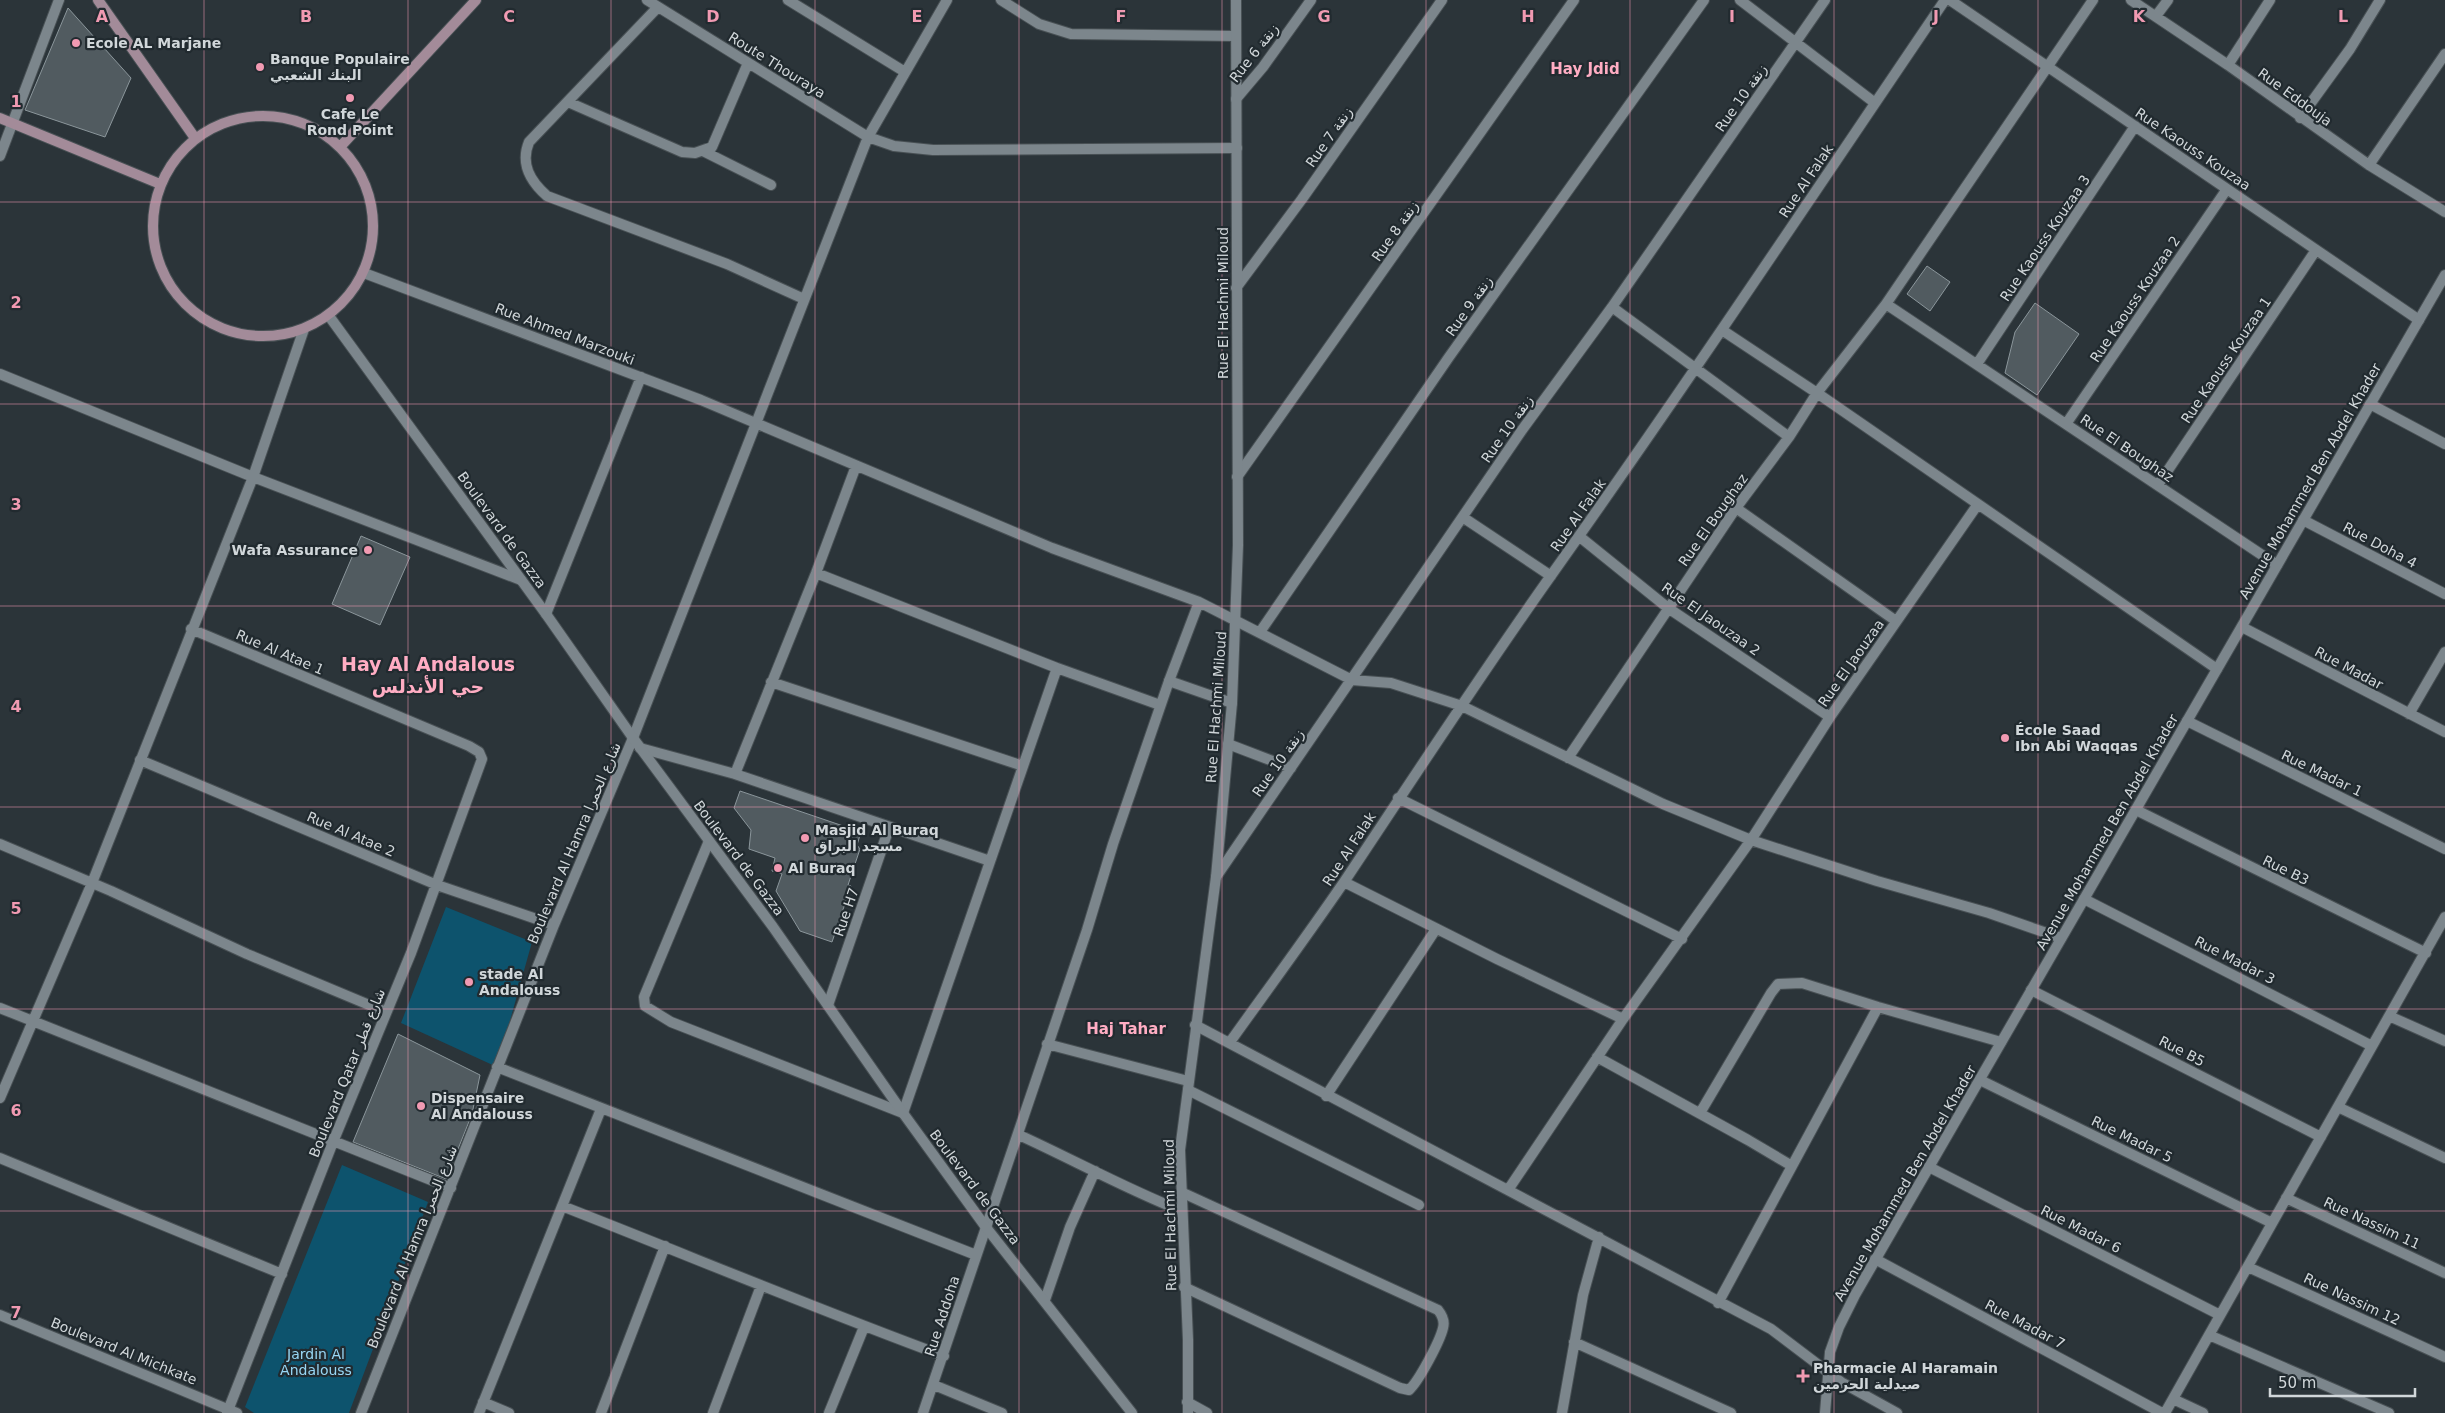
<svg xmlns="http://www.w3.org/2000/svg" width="2445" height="1413" font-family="'DejaVu Sans','Noto Naskh Arabic',sans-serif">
	<rect width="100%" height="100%" fill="#2b3439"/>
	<path fill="#0d536d" d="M446 907 532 942 497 1067 401 1023Z
		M342 1165 428 1202 349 1413H254L245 1407Z"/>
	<path fill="#515b60" stroke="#8b969b" d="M68 8 131 78 105 137 25 110Z
		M1927 266 1950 282 1930 311 1907 294Z
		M2035 303 2079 334 2037 395 2005 373 2015 332Z
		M361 536 410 557 380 625 332 604Z
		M740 791 861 832 857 845 860 849 848 885 851 886 832 942 800 931 776 891 782 874 772 871 775 858 749 849 751 830 734 808Z
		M398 1034 480 1075 472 1114 446 1179 353 1142Z"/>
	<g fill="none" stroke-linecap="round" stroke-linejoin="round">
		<defs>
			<path id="pedestrian" d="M1169 681 1232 703"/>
			<path id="minor" d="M647 0 868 137 894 146 933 150 1237 148
				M788 0 905 72
				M1001 0 1039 24 1071 34 1236 36
				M1740 0 1875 103
				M1950 0 2419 320
				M2131 0 2228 65 2369 165 2445 212
				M658 7 529 142C520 164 530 181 547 196L727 264 804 299
				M2156 16 2168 0
				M2228 65 2270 0
				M1236 99 1263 67 1311 0
				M568 102 682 152 695 153 712 147 748 63
				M2300 118 2350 49 2380 0
				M703 151 771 185
				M0 156 59 0
				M2369 165 2445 54
				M364 273 701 400 1052 548 1199 602 1352 680 1391 683 1462 706 1663 804 1751 840 1877 881 1989 913 2061 938
				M1236 288 1302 199 1442 0
				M1886 304 2277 565
				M1612 307 1789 437
				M1722 330 1817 393 2217 669
				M1977 364 2135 126
				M0 374 253 477 521 580
				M2370 404 2445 444
				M2066 424 2227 189
				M1237 477 1574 0
				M2158 485 2316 250
				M1736 508 1896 621
				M1464 518 1551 576
				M2303 520 2445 594
				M1580 537 1668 608 1830 717
				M816 573 1057 668 1160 705
				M546 614 641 377
				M2242 627 2445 732
				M191 629 469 746 479 752 482 759 411 953 333 1142 227 1413
				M1260 632 1449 357 1704 0
				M771 682 1023 766
				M2409 714 2445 652
				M2187 721 2445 849
				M1228 744 1291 768
				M640 748 735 774 990 861
				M1568 758 1736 508 1789 437 1817 393 1886 304 2093 0
				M140 760 437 885 554 925
				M735 774 816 573 856 466
				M1398 798 1682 939
				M2136 810 2426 953
				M709 841 644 997 645 1006 671 1022 903 1113 1057 668
				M0 844 111 891 247 954 386 1012
				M1216 877 1522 430 1612 307 1825 0
				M1344 882 1497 959 1623 1019
				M2084 899 2372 1046
				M2031 990 2321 1137
				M828 1005 889 828
				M0 1008 451 1188
				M2389 1016 2445 1041
				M1195 1025 1771 1329 1841 1382 1897 1413
				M1230 1042C1268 989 1307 936 1344 882 1412 780 1479 677 1550 577 1685 387 1814 193 1945 0
				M1047 1044 1188 1081
				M1597 1057 1748 1140 1792 1166
				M497 1067 976 1255
				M1980 1080 2272 1223
				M1188 1090 1419 1205
				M1326 1096 1436 929
				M0 1098 92 883 253 477 304 329
				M2338 1107 2445 1158
				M1700 1113 1771 993 1778 984 1802 983 1878 1007 2001 1042
				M1019 1135C1074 1160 1126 1189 1182 1211
				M0 1158 282 1274
				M1929 1167 2220 1315
				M1508 1190 1623 1019 1751 840 1830 717 1978 504
				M1181 1192 1438 1310C1442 1315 1445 1321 1443 1328 1440 1341 1419 1381 1409 1390L1400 1388 1184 1287
				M2286 1198 2445 1273
				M562 1206C690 1256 816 1309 944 1356
				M1875 1259 2162 1413
				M2248 1267 2445 1357
				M1045 1300 1070 1227 1095 1171
				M1718 1303 1878 1007
				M2209 1335 2389 1413
				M1574 1342 1731 1413
				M934 1385 1002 1413
				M2173 1399 2203 1413
				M483 1402 509 1413
				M1187 1402 1207 1413
				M361 1413 554 925 633 738 868 137 947 0
				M479 1413 601 1109
				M601 1413 665 1246
				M713 1413 761 1286
				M829 1413 864 1327
				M923 1413 1087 930 1113 844 1169 681 1199 602
				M1562 1413 1583 1295 1599 1237
				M2165 1413 2445 917"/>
			<path id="tertiary" d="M329 316 546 614 633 738 773 927 903 1113 985 1226 1132 1413
				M0 1315 237 1413
				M1188 1413V1340L1180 1150 1216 877 1232 703 1238 545 1236 0
				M1825 1413 1830 1352 1839 1327 1855 1295 2445 275"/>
			<path id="secondary" d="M98 0 195 138
				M153 226a110 110 0 1 1 220 0a110 110 0 1 1-220 0Z
				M0 118 160 184
				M340 147 476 0"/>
		</defs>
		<use href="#pedestrian" stroke="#485054" stroke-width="12"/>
		<use href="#minor" stroke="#485054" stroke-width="12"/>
		<use href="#tertiary" stroke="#485054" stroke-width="12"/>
		<use href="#secondary" stroke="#485054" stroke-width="12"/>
		<use href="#pedestrian" stroke="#7c868c" stroke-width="10"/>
		<use href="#minor" stroke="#7c868c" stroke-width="10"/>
		<use href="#tertiary" stroke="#7c868c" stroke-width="10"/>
		<use href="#secondary" stroke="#a38b99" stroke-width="10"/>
	</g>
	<path fill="none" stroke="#f19ab2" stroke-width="1" stroke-opacity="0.55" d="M204 0V1413M408 0V1413M611 0V1413M815 0V1413M1019 0V1413M1222 0V1413M1426 0V1413M1630 0V1413M1834 0V1413M2038 0V1413M2241 0V1413M0 202H2445M0 404H2445M0 606H2445M0 807H2445M0 1009H2445M0 1211H2445"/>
	<g fill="#f19ab2" stroke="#212a2f" stroke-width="2">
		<circle cx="76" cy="43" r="5"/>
		<circle cx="260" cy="67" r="5"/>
		<circle cx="350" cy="98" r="5"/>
		<circle cx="368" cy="550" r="5"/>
		<circle cx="2005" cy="738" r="5"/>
		<circle cx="805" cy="838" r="5"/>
		<circle cx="778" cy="868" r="5"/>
		<circle cx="469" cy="982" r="5"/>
		<circle cx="421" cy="1106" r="5"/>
		<path d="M1800.5 1368.5h5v5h5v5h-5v5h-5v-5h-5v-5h5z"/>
	</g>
	<g text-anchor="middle" stroke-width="4.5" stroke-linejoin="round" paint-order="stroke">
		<g font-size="14" font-weight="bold" fill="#d1d7da" stroke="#212a2f" text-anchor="start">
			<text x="86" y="48">Ecole AL Marjane</text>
			<text x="270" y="64">Banque Populaire<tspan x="270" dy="16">البنك الشعبي</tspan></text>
			<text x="350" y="119" text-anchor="middle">Cafe Le<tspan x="350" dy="16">Rond Point</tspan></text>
			<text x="358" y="555" text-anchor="end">Wafa Assurance</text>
			<text x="2015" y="735">École Saad<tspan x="2015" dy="16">Ibn Abi Waqqas</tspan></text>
			<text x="815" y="835">Masjid Al Buraq<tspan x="815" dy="16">مسجد البراق</tspan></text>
			<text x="788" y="873">Al Buraq</text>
			<text x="479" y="979">stade Al<tspan x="479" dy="16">Andalouss</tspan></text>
			<text x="431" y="1103">Dispensaire<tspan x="431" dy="16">Al Andalouss</tspan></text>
			<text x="1813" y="1373">Pharmacie Al Haramain<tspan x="1813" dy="16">صيدلية الحرمين</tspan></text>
		</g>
		<g font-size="14" fill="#d1d7da" stroke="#212a2f">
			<text transform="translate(1254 53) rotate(-52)" y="5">Rue 6 زنقة</text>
			<text transform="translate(777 65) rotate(32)" y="5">Route Thouraya</text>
			<text transform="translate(2295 97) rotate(36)" y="5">Rue Eddouja</text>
			<text transform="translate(1741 98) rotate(-55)" y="5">Rue 10 زنقة</text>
			<text transform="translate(1329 137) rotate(-55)" y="5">Rue 7 زنقة</text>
			<text transform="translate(2193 149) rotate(34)" y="5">Rue Kaouss Kouzaa</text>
			<text transform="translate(1806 181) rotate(-56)" y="5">Rue Al Falak</text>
			<text transform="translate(1395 231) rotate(-55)" y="5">Rue 8 زنقة</text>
			<text transform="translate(2045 238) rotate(-56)" y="5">Rue Kaouss Kouzaa 3</text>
			<text transform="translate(2135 299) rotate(-56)" y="5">Rue Kaouss Kouzaa 2</text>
			<text transform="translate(1223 303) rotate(-90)" y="5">Rue El Hachmi Miloud</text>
			<text transform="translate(1469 306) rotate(-55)" y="5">Rue 9 زنقة</text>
			<text transform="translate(565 334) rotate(21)" y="5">Rue Ahmed Marzouki</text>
			<text transform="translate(2226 360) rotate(-56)" y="5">Rue Kaouss Kouzaa 1</text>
			<text transform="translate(1507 429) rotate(-55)" y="5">Rue 10 زنقة</text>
			<text transform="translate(2127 448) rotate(34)" y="5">Rue El Boughaz</text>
			<text transform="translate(2310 481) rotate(-60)" y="5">Avenue Mohammed Ben Abdel Khader</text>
			<text transform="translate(1578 515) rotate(-55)" y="5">Rue Al Falak</text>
			<text transform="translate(1713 520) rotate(-55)" y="5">Rue El Boughaz</text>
			<text transform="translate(502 530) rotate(54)" y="5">Boulevard de Gazza</text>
			<text transform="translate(2380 545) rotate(28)" y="5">Rue Doha 4</text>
			<text transform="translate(1711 619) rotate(35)" y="5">Rue El Jaouzaa 2</text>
			<text transform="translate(280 652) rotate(23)" y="5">Rue Al Atae 1</text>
			<text transform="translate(1851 663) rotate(-55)" y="5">Rue El Jaouzaa</text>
			<text transform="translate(2349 668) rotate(28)" y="5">Rue Madar</text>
			<text transform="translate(1216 707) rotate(-86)" y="5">Rue El Hachmi Miloud</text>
			<text transform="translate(1278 763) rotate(-55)" y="5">Rue 10 زنقة</text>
			<text transform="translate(2322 773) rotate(26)" y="5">Rue Madar 1</text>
			<text transform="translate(2107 832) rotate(-60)" y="5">Avenue Mohammed Ben Abdel Khader</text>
			<text transform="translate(351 834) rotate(23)" y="5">Rue Al Atae 2</text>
			<text transform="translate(574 843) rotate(-67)" y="5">Boulevard Al Hamra شارع الحمرا</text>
			<text transform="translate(1349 849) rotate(-57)" y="5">Rue Al Falak</text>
			<text transform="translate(739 858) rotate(53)" y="5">Boulevard de Gazza</text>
			<text transform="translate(2286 870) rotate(26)" y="5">Rue B3</text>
			<text transform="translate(846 912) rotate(-71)" y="5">Rue H7</text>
			<text transform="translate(2235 960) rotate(27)" y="5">Rue Madar 3</text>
			<text transform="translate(2182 1051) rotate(27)" y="5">Rue B5</text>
			<text transform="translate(347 1073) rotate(-68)" y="5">Boulevard Qatar شارع قطر</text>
			<text transform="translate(2132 1139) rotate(26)" y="5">Rue Madar 5</text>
			<text transform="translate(1905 1183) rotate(-60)" y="5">Avenue Mohammed Ben Abdel Khader</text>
			<text transform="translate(975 1187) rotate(53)" y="5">Boulevard de Gazza</text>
			<text transform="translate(1170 1215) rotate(-91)" y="5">Rue El Hachmi Miloud</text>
			<text transform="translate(2372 1223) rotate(25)" y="5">Rue Nassim 11</text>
			<text transform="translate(2081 1229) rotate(27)" y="5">Rue Madar 6</text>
			<text transform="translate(412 1247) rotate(-68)" y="5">Boulevard Al Hamra شارع الحمرا</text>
			<text transform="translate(2352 1299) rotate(25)" y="5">Rue Nassim 12</text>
			<text transform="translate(942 1316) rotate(-72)" y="5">Rue Addoha</text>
			<text transform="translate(2025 1324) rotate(28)" y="5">Rue Madar 7</text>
			<text transform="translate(124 1351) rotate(22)" y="5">Boulevard Al Michkate</text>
		</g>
		<g font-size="14" fill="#97d6f4" stroke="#212a2f">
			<text x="316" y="1359">Jardin Al<tspan x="316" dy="16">Andalouss</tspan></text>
		</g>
		<g font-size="15" font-weight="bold" fill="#ffadc3" stroke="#212a2f">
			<text x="1585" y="74">Hay Jdid</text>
			<text x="1126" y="1034">Haj Tahar</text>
		</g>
		<g font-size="19" font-weight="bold" fill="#ffadc3" stroke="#212a2f">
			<text x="428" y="671">Hay Al Andalous<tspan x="428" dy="22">حي الأندلس</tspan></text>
		</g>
	</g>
	<g font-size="16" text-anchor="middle" font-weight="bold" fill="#f19ab2" stroke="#212a2f" stroke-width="4.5" stroke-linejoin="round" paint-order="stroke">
		<text x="102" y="22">A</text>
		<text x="306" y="22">B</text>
		<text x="509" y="22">C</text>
		<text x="713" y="22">D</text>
		<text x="917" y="22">E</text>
		<text x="1121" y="22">F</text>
		<text x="1324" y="22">G</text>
		<text x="1528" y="22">H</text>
		<text x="1732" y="22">I</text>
		<text x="1936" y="22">J</text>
		<text x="2139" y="22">K</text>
		<text x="2343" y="22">L</text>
		<text x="16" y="107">1</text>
		<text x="16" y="308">2</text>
		<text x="16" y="510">3</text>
		<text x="16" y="712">4</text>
		<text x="16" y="914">5</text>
		<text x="16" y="1116">6</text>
		<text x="16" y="1318">7</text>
	</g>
	<path d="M2270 1388v8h145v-8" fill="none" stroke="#d1d7da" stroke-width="2.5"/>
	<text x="2278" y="1388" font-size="15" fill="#d1d7da" stroke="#212a2f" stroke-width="4" paint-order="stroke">50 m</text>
</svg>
